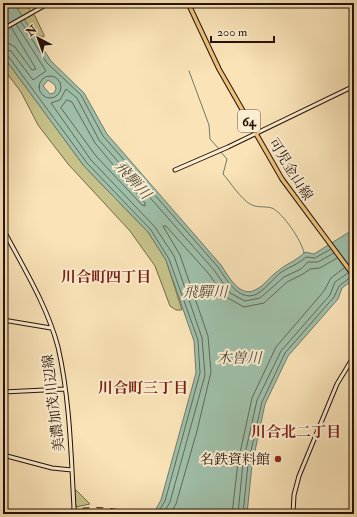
<svg xmlns="http://www.w3.org/2000/svg" width="357" height="517" font-family="'IM FELL Double Pica','Noto Serif JP',serif">
	<rect width="100%" height="100%" fill="#f9e3b7"/>
	<filter id="stains"><feTurbulence type="fractalNoise" baseFrequency=".005" numOctaves="4"/><feColorMatrix values="0 0 0 0 .2 0 0 0 0 .09 0 0 0 0 .02 0 0 0 .5 -.17"/></filter>
	<radialGradient id="worn" r=".72"><stop offset=".6" stop-color="#630" stop-opacity="0"/><stop offset="1" stop-color="#630" stop-opacity=".3"/></radialGradient>
	<path fill="#c5c189" stroke="#756848" d="M14 3 25 4 35 16 44 35V37L33 34Z
		M3 56 84 166 148 232 166 260 182 310H176L170 306 155 266 130 231 68 164 38 125 21 92 3 68Z
		M76 490 90 504 76 507 74 491Z"/>
	<path fill="#9fbfa9" stroke="#6e7969" fill-rule="evenodd" d="M3 3H14L51 61 84 93 107 134 221 265C228 275 240 300 257 289 265 285 270 276 278 271 287 263 295 262 305 252L314 254 354 229V279L342 288 338 299 288 356 265 404 252 465 247 514H153L161 500 196 373 194 341 166 260 148 232 84 166 3 56ZM48 80 55 85 56 89 54 93 50 94 43 86Z"/>
	<g fill="none" stroke-linecap="round" stroke-linejoin="round">
		<path stroke="#626858" stroke-width="1" d="M21 22 47 63 81 95 103 136 218 267C226 279 241 306 260 292 267 287 273 279 280 273 289 267 297 265 306 257L315 258 331 249
			M3 43 10 44 15 47 32 70 36 69 11 27
			M3 49 11 51 33 80 46 71 16 24
			M3 54 8 56 87 163 151 230 169 259 198 340 200 373 165 501 157 514
			M39 87a11 11 0 1 1 22 0a11 11 0 1 1-22 0Z
			M67 100 72 102 95 143 145 203V206L142 205 96 156 61 108Z
			M163 514 170 502 205 375 202 338 174 256 155 227 91 160 51 103 60 100 66 89 77 98 99 140 214 270 230 293 245 301 260 298 284 277 301 269 308 262H318L334 253
			M170 514 176 504 197 431 211 372 208 336 180 255 163 226H166L209 274 224 296 244 307 264 303 287 282 303 274 310 269 320 268 337 258
			M232 514 238 462 252 398 276 347 324 291 331 278 344 268
			M238 514 243 463 257 400 281 351 330 295 335 282 348 273
			M243 514 248 464 262 402 285 353 334 297 339 286 351 277"/>
		<path stroke="#6e7969" stroke-width="1" d="M189 71 209 125 210 139 219 149
			M221 152 227 159 223 174C231 183 240 198 250 204 256 208 265 206 272 208 283 213 302 241 304 253"/>
		<defs>
			<path id="secondary" d="M3 29 49 3
				M175 170 228 147 354 86
				M3 229C23 267 47 305 58 347 70 399 71 455 74 508
				M3 320 51 328
				M3 392 65 389
				M3 455 52 468 72 470
				M293 514 294 495 299 476 337 384 354 356"/>
			<path id="primary" d="M188 3 219 69 282 179 354 276"/>
		</defs>
		<use href="#secondary" stroke="#251008" stroke-width="5"/>
		<use href="#primary" stroke="#251008" stroke-width="5.5"/>
		<use href="#secondary" stroke="#fbedd0" stroke-width="3"/>
		<use href="#primary" stroke="#ecc27c" stroke-width="3.5"/>
		<path stroke="#251008" stroke-width="1" stroke-dasharray="7 7" stroke-linecap="butt" d="M55 514C83 505 109 506 137 514"/>
		<defs>
			<path id="secondary-bridge" d="M74 508V510"/>
		</defs>
		<use href="#secondary-bridge" stroke="#251008" stroke-width="5" stroke-linecap="butt"/>
		<use href="#secondary-bridge" stroke="#fbedd0" stroke-width="3"/>
	</g>
	<circle fill="#8f2418" stroke="#fbedd0" stroke-width="1.5" cx="278" cy="459" r="4"/>
	<g text-anchor="middle" stroke-width="4" stroke-linejoin="round" paint-order="stroke">
		<rect fill="#fbedd0" stroke="#655244" stroke-width="1" x="238" y="110" width="22" height="22" rx="3"/>
		<g font-size="13" font-weight="bold" fill="#251008">
			<text x="249" y="126">64</text>
		</g>
		<g font-size="14" fill="#251008" stroke="#fbedd0">
			<text transform="translate(291 169) rotate(58)" y="5">可児金山線</text>
			<text transform="translate(53 403) rotate(-97)" y="5">美濃加茂川辺線</text>
		</g>
		<g font-size="14" fill="#251008" stroke="#fbedd0" text-anchor="end">
			<text x="270" y="464">名鉄資料館</text>
		</g>
		<g font-size="15" font-style="italic" fill="#504d40" stroke="#fbedd0">
			<text transform="translate(133 180) rotate(48)" y="5">飛騨川</text>
			<text x="205" y="297">飛驒川</text>
			<text x="239" y="363">木曽川</text>
		</g>
		<g font-size="15" font-weight="bold" fill="#7a1f14" stroke="#fbedd0">
			<text x="106" y="282">川合町四丁目</text>
			<text x="143" y="393">川合町三丁目</text>
			<text x="296" y="437">川合北二丁目</text>
		</g>
	</g>
	<rect width="357" height="517" fill="none" stroke="#f9e3b7" stroke-width="16"/>
	<rect x="4" y="4" width="349" height="509" fill="none" stroke="#251008" stroke-width="2"/>
	<rect x="8" y="8" width="341" height="501" fill="none" stroke="#251008"/>
	<g transform="translate(38 38) rotate(319)" stroke="#fbedd0" stroke-width="3" paint-order="stroke">
	<path d="M0-3L7 15L0 10L-7 15Z" fill="#251008"/>
	<text y="-6" font-size="11" font-weight="bold" text-anchor="middle" fill="#251008">N</text>
	</g>
	<path d="M211 36v6h63v-6" fill="none" stroke="#251008" stroke-width="2"/>
	<text x="217" y="36" font-size="12" fill="#251008" stroke="#fbedd0" stroke-width="3" paint-order="stroke">200 m</text>
	<rect width="100%" height="100%" filter="url(#stains)"/>
	<rect width="100%" height="100%" fill="url(#worn)"/>
</svg>
